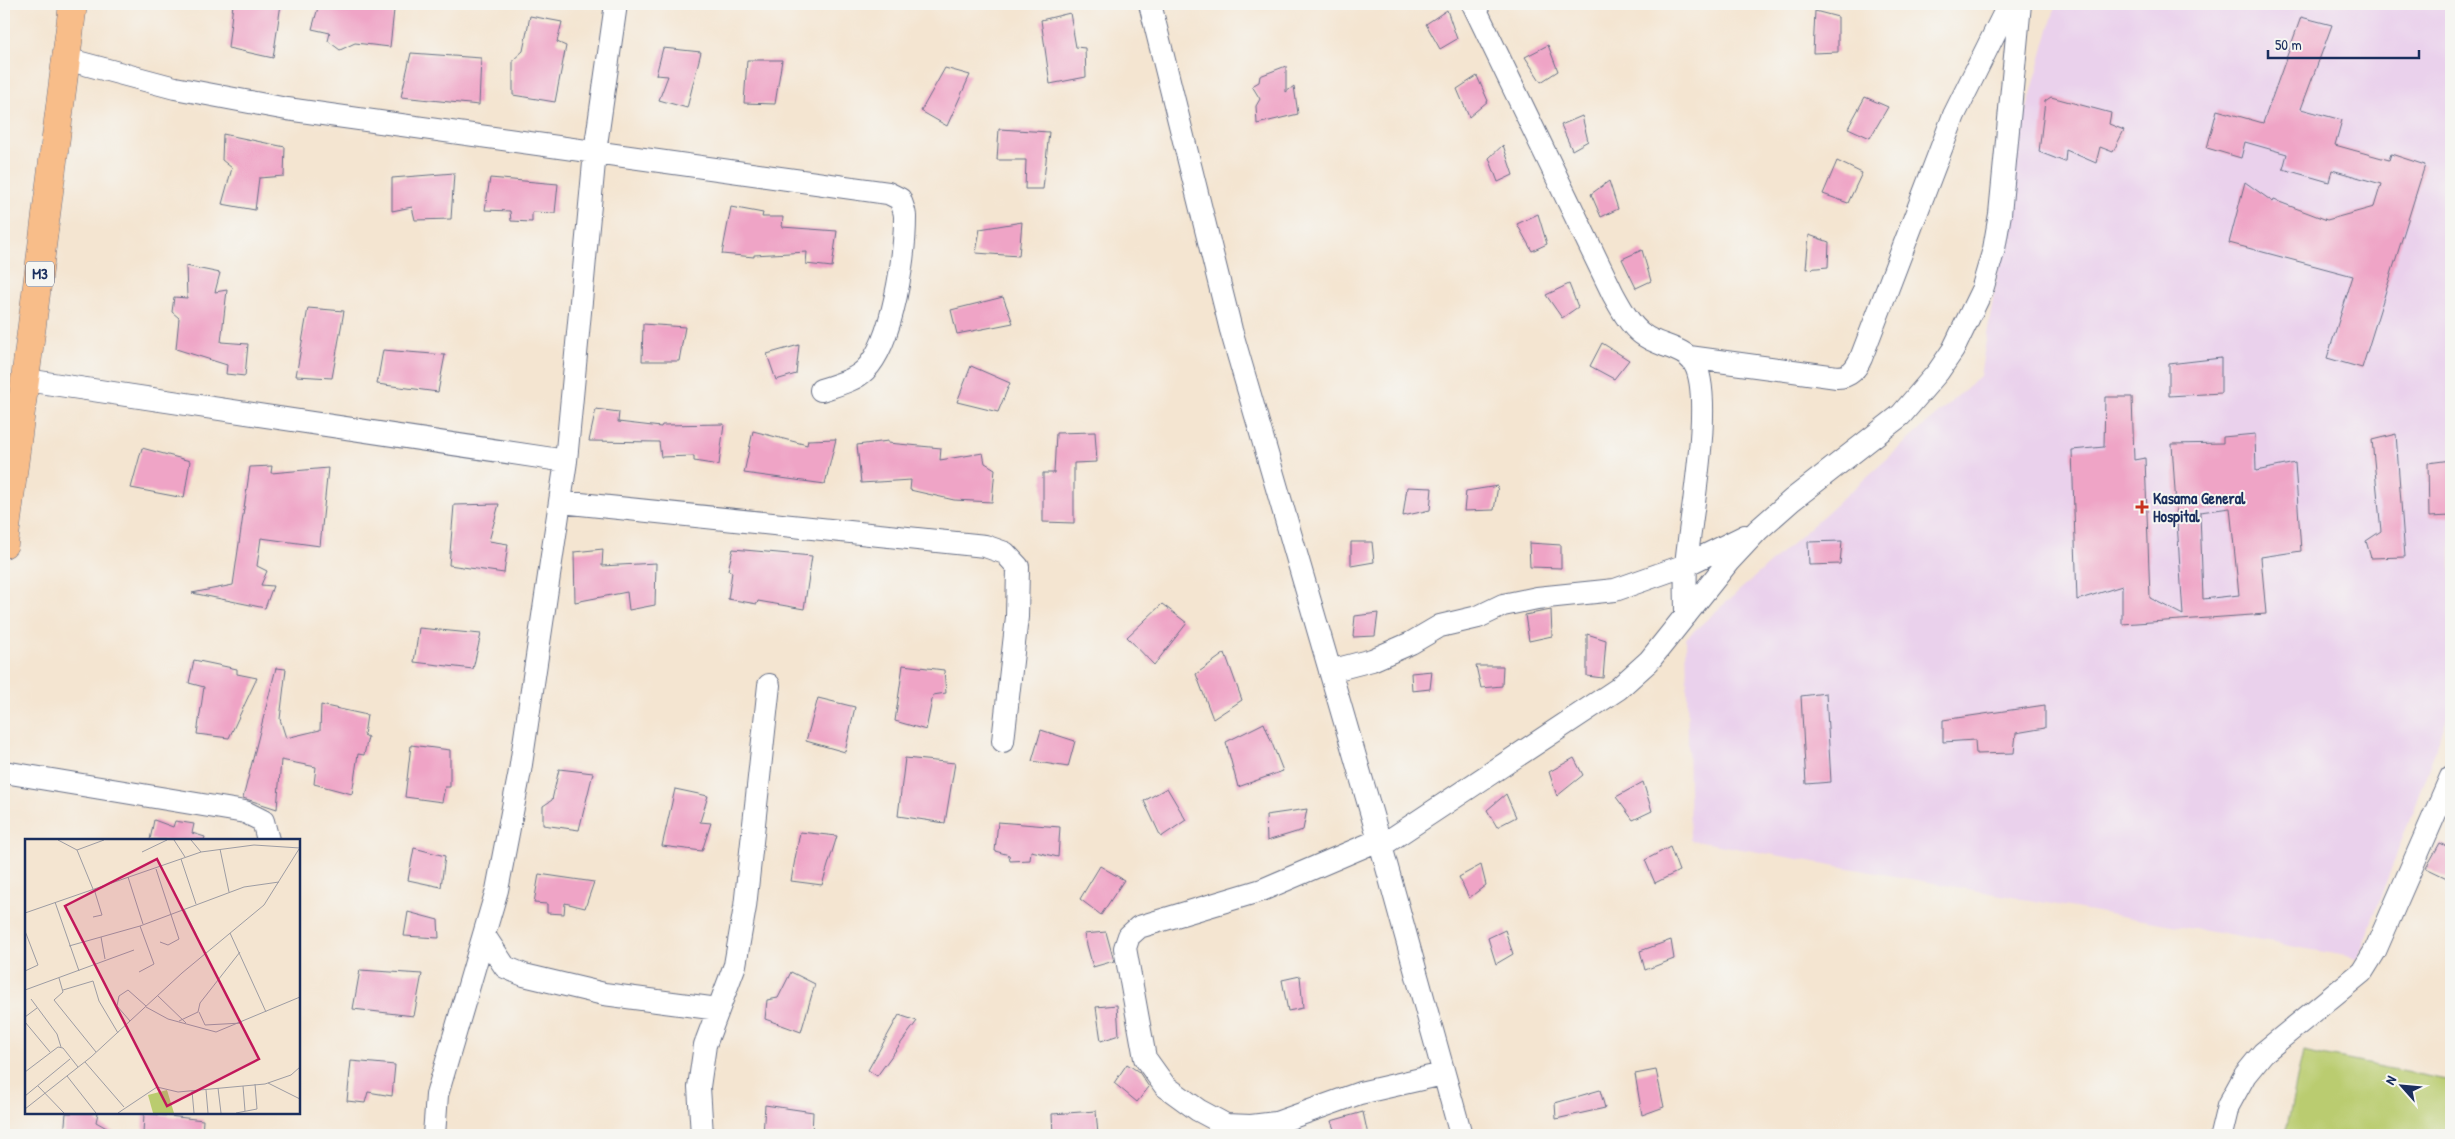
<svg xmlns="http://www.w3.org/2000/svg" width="2455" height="1139" font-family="'Patrick Hand',sans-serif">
	<rect width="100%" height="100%" fill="#f6f6f2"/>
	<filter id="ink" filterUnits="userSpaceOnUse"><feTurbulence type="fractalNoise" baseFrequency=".02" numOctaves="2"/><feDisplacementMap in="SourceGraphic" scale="10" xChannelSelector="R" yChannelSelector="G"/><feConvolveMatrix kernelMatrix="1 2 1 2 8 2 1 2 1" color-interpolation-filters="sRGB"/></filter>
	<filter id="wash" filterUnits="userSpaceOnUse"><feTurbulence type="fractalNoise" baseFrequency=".0096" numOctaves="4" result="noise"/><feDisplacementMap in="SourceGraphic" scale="20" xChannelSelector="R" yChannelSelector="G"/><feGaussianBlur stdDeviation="1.12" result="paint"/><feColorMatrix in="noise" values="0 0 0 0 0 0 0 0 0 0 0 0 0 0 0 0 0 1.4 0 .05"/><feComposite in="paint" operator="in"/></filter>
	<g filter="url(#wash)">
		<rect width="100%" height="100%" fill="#f4e5d1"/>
		<path fill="#ead1ec" d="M2056 4H2451V708L2358 958 1690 840 1686 638 1980 376 2023 123Z"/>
		<path fill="#bacc6f" stroke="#6a7e66" d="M2303 1051 2451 1081V1135H2285Z"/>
		<g id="blocks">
			<path fill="#efa4c6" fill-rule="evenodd" d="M233 4H281L273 58 228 48Z
				M319 4 394 10 390 47 355 43 340 50 328 41 330 33 312 29Z
				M1447 10 1457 39 1440 49 1426 24Z
				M1815 11 1838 17V52L1813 53Z
				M1070 13 1076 47 1085 48 1086 77 1050 84 1041 20Z
				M530 16 562 22 557 42 566 46 555 102 513 95V60L523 51Z
				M2301 17 2332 25 2301 109 2342 120 2335 145 2389 160 2391 154 2425 165 2362 368 2327 358 2353 276 2229 243 2245 182 2273 202 2274 200 2327 220 2374 207 2381 184 2332 170 2329 182 2283 169 2287 154 2245 142 2241 158 2207 148 2217 110 2263 123Z
				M1548 45 1558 71 1541 82 1525 57Z
				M663 48 701 52 687 108 659 100 668 76 656 75Z
				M411 53 481 58 479 105 401 97Z
				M747 60H782L775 104 744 103Z
				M1286 66V92L1294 86 1298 114 1257 124 1256 106 1260 99 1252 86 1259 82 1260 76Z
				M945 68 970 75 947 126 921 111Z
				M1477 76 1488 101 1469 117 1457 89Z
				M1865 97 1888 107 1870 138 1848 128Z
				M2051 97 2111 113 2109 124 2124 130 2113 152 2100 147 2096 163 2066 150 2065 162 2039 152 2045 101Z
				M1582 116 1588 141 1572 150 1561 125Z
				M999 129 1049 132 1043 189H1025L1026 160H997Z
				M223 134 285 147 284 176 259 178 255 210 222 204 232 168 222 160Z
				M1503 145 1513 175 1498 182 1489 158Z
				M1837 161 1862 173 1848 203 1823 194Z
				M454 173 451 219 415 220 412 207 392 211V178Z
				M490 178 558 184 555 213 532 212V222L511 221 510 211 485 210Z
				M1609 181 1618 209 1601 217 1591 194Z
				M731 207 763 213 762 217H783L782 227 837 231 832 267 806 264 807 252 754 255V257L722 254Z
				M1538 214 1547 244 1532 251 1517 224Z
				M1022 222 1019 256 976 253 980 229Z
				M1809 235 1829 242 1828 267 1806 269Z
				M1642 250 1651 281 1636 288 1622 259Z
				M186 266 220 273 215 292 227 290 221 342 248 344 245 376 226 374 227 365 176 349 179 318 172 312 174 297 187 298Z
				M1569 284 1578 307 1562 318 1546 295Z
				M1003 297 1013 323 957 334 951 310Z
				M308 308 344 311 332 378 296 376Z
				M643 324 685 327 679 361H642Z
				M1602 343 1629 360 1614 379 1590 366Z
				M799 345 796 374 776 380 767 354Z
				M383 350 445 355 438 392 377 384Z
				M2221 358V393L2169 396V364Z
				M971 366 1010 383 998 412 957 402Z
				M2105 397H2132L2134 460 2145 458 2150 598 2183 615 2172 444 2223 443V437L2255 434 2256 471 2295 463 2301 551 2261 557 2266 614 2122 624V586L2077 600 2072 450 2104 447ZM2230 508 2239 595 2203 599 2200 512Z
				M596 409 619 412 618 422 661 427 662 425 724 424 719 465 694 461V456L661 457 659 442 589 441Z
				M753 431 807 445 808 440 836 439 825 484 744 473Z
				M1095 432 1097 462 1074 463V523L1043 522V473H1054L1056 433Z
				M2396 434 2405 557 2371 558 2366 541 2381 531 2372 440Z
				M888 441V443L941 448 940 460 983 453 985 463 995 469 992 502 954 500 910 490 911 480 861 483 857 445Z
				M142 448 190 461 184 498 131 488Z
				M2451 460V516L2429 517 2428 463Z
				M272 466 271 473 328 468 320 546 261 538 257 566 267 571 261 585 273 586 265 608 192 593 233 585 250 467Z
				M1498 486 1494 510 1464 511 1466 491Z
				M1407 487 1432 488 1430 510 1403 516Z
				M499 504 489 541 508 544 504 573 449 565 454 505Z
				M1842 541 1840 564 1809 565 1808 542Z
				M1351 542H1372L1374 562 1351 566Z
				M1529 543 1561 545V568L1530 567Z
				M603 549 602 566 656 563 655 605 629 610 627 592 575 602 574 552Z
				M733 549 812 556 804 609 758 601 757 604 728 599 732 572 728 570Z
				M1162 604 1187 623 1154 665 1127 637Z
				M1551 610 1552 636 1529 641 1525 615Z
				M1378 613 1375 636 1353 637 1355 616Z
				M419 628 481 634 473 669 414 662Z
				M1587 634 1606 640 1603 678 1587 676Z
				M1225 653 1242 700 1213 719 1196 674Z
				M194 660 237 669V674L257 678 229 738 197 734 204 687 189 683Z
				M903 665 944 670 946 693 933 695 926 730 895 721Z
				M1476 666H1503L1502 686 1481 688Z
				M276 668 286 669 280 719 286 738 320 730 321 705 367 715 364 735 368 737 364 755 358 754 352 794 314 784 316 767 281 760 277 809 243 798Z
				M1432 671 1430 689 1412 691 1411 673Z
				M1826 693 1831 782 1806 784 1801 696Z
				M818 698 855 707 845 752 806 741Z
				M2045 705V728L2016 733 2014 753 1976 754 1975 740 1943 742V720Z
				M1264 723 1283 771 1238 787 1226 742Z
				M1041 730 1075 741 1068 767 1032 761Z
				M411 745 450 750V787H445L442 802 405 797Z
				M905 758 955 763 945 823 898 816Z
				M1574 758 1583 775 1557 796 1549 772Z
				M559 769 593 773 579 830 543 825V806L552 800Z
				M1643 782 1652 811 1633 820 1616 797Z
				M1167 788 1186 820 1161 837 1144 801Z
				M675 789 708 796 700 822 711 823 702 851 662 846Z
				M1506 794 1516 817 1497 827 1487 810Z
				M1307 809 1303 830 1267 841 1266 815Z
				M154 820 173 827 175 821 194 824 192 833 205 837 204 840H150Z
				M998 822 1060 827 1058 857 1031 851 1030 860 1010 861 1009 855 995 851Z
				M800 832 837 836 822 885 791 881Z
				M2440 843 2451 848V880L2426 868Z
				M1670 847 1679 871 1655 883 1645 860Z
				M414 848 445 856 441 887 408 880Z
				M1481 865 1486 885 1469 898 1459 877Z
				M1100 866 1124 880 1101 915 1080 899Z
				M539 874 594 882 585 908 565 903 564 914 547 913V904L534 903Z
				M408 912 438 920 439 938 404 936Z
				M1505 930 1513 954 1496 964 1488 938Z
				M1106 932 1114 961 1093 967 1084 934Z
				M1671 940 1674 959 1645 970 1640 951Z
				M360 970 422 974 414 1016 353 1009Z
				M791 972 815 984 801 1032 765 1019 767 1000 778 998Z
				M1300 976 1303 1008 1288 1011 1282 980Z
				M1117 1005 1119 1035 1101 1041 1096 1007Z
				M899 1015 917 1021 877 1076 868 1070Z
				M351 1061 395 1065 392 1096 368 1092 365 1103 347 1101Z
				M1127 1064 1139 1072 1149 1087 1137 1102 1114 1083Z
				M1656 1070 1664 1107 1642 1115 1635 1074Z
				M1600 1090 1605 1108 1556 1119 1555 1103Z
				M765 1105 813 1112 812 1135H763Z
				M1096 1111 1098 1135H1053L1052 1114Z
				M1363 1112 1368 1135H1336L1331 1121Z
				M66 1113H98L96 1122 119 1135H64Z
				M144 1113 203 1120 202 1135H143Z"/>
		</g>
	</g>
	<g filter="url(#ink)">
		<use href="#blocks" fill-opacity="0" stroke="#676f86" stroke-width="1"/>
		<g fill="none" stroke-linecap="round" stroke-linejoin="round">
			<defs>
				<path id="minor" d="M1150 4 1231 330 1381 846 1461 1135
					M1473 4 1613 294C1621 308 1629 324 1642 334 1656 346 1684 347 1694 363 1715 396 1689 524 1686 566 1685 582 1686 599 1686 615
					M66 59 175 88 287 109 888 193 900 199C902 205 905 211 905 217 905 255 893 343 865 370 854 381 836 385 821 390
					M1689 357 1837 377C1850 377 1856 369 1861 358L1954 115 2009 4
					M26 380 566 461
					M561 502 985 546 1005 553 1018 567 1017 617 1003 741
					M1330 671 1372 660 1411 643 1440 626 1478 617 1503 605 1537 598 1615 590 1686 565 1745 536
					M4 772 245 812 263 821 268 840
					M1379 840 1262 890 1139 927 1129 936 1125 948 1145 1058 1165 1086 1198 1110 1226 1125 1251 1126 1276 1123 1360 1093 1443 1074
					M1381 846 1618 689 1649 661 1729 561 1758 530 1792 500 1901 415 1938 372 1953 350 1982 290 1994 249 2000 214 2020 4
					M484 935 505 967 524 975 604 994 718 1009
					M434 1135 437 1095 497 890 520 771 566 461 595 152 616 4
					M702 1135 699 1087 705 1045 735 965 745 907 769 685
					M2221 1135 2228 1106 2245 1075 2263 1053 2362 972 2375 951 2451 777"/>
				<path id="major" d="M4 544 73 4"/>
			</defs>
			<use href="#minor" stroke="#676f86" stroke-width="24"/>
			<use href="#major" stroke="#676f86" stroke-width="29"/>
			<use href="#minor" stroke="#fff" stroke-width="22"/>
			<use href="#major" stroke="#f8bd89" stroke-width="28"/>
		</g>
	</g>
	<path fill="#c8321e" stroke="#f6f6f2" stroke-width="2" d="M2139.5 499.5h5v5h5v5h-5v5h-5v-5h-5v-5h5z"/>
	<g text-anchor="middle" stroke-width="4" stroke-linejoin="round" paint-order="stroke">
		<rect fill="#f6f6f2" stroke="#5d6b8a" stroke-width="1" x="26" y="261.5" width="28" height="25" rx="4"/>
		<g font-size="15" font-weight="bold" fill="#1b2f5e">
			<text x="40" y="279">M3</text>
		</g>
		<g font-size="16" font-weight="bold" fill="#1b2f5e" stroke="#f6f6f2" text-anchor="start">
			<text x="2153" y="504">Kasama General<tspan x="2153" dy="18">Hospital</tspan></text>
		</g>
	</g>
	<g transform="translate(25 839)">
		<rect width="275" height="275" fill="#f4e5d1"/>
		<path d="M142 251 149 274H128L123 256Z" fill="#bacc6f"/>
		<path fill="none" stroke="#9d9ca3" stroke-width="1" d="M33 1 52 11 68 50M149 1 160 18M166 1 176 13M195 10 204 53M52 11 79 1M117 13 142 1M156 20 171 65M131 30 154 100 143 106 135 103M103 38 118 85M30 63 54 132M159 70 171 95M0 74 176 13 229 6 275 9M68 78 77 76 69 50M0 92 13 126 0 132M205 94 241 173M76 98 80 120M44 107 115 87 219 48 254 43M114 133 129 125 115 87M34 139 38 153 29 161 71 213M0 151 109 111M38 151 68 142 74 162 93 194M133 157 161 184M6 160 32 195 36 208M121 168 143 180 191 193 275 158M174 173 180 186 217 184M0 178 12 169M105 182 92 167 94 157 103 151 121 167M154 182 173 173 175 164 215 113M0 183 25 213M60 223 99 268M0 233 33 208 38 209 53 228M42 237 71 274M243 244 275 260M13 247 39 274M218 247 220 272M193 249 196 274M181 251 183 274M167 252 169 274M0 257 45 220M0 270 66 218 157 134 239 66 274 10M93 274 132 248 153 253 240 245 266 236 275 228M211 274 232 270 230 245"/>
		<path fill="#c2185b" fill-opacity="0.15" stroke="#c2185b" stroke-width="2.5" d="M132 20 234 220 142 267 40 67Z"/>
		<rect width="275" height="275" fill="none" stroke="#1b2f5e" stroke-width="2.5"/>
	</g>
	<rect width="2455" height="1139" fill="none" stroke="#f6f6f2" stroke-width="20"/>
	<g transform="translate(2402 1086) rotate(297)" stroke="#f6f6f2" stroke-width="4" paint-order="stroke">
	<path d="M0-4L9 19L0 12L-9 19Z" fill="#1b2f5e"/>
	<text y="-8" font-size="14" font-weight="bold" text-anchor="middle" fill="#1b2f5e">N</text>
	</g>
	<path d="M2268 50v8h151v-8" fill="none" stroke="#1b2f5e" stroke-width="2.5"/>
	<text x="2275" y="50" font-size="15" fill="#1b2f5e" stroke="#f6f6f2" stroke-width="4" paint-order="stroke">50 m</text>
</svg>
